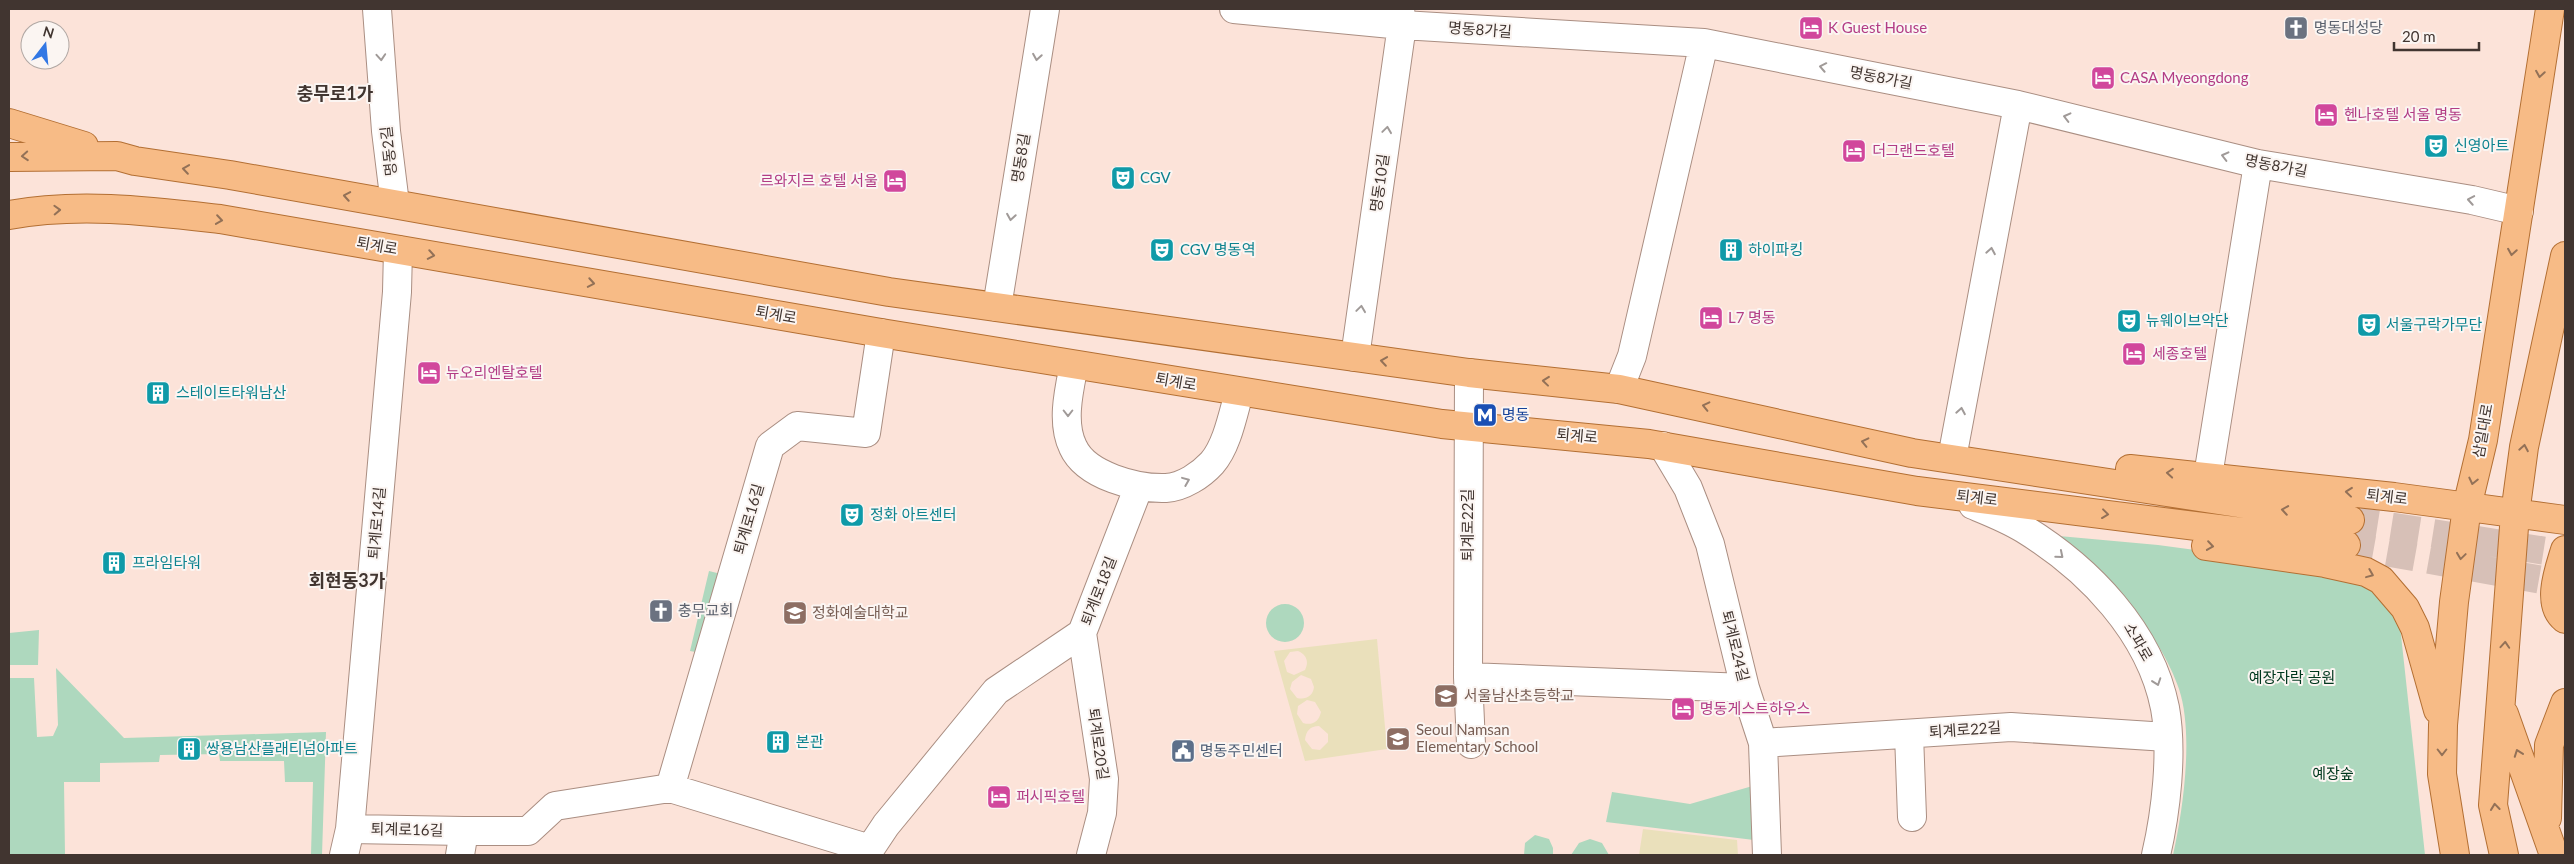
<svg xmlns="http://www.w3.org/2000/svg" width="2574" height="864" font-family="Lato,'Noto Sans KR',sans-serif">
	<rect width="100%" height="100%" fill="#fce3d9"/>
	<path fill="#aed8be" d="M2048 535 2158 545 2240 556 2382 589 2400 626 2425 855H2173C2183 810 2194 734 2179 689 2170 662 2150 629 2130 608 2105 582 2075 559 2048 535Z
		M709 571 721 574 701 653 690 651Z
		M1266 623a19 19 0 1 1 38 0a19 19 0 1 1-38 0Z
		M39 630 38 665H9V633Z
		M56 668 124 738 326 732 322 855H291L311 854 313 782H285L284 761H220L219 754 160 755 159 762 100 763V782H64L65 855H9V678H34L37 737 53 736 58 725Z
		M1756 785 1754 840 1606 822 1612 792 1690 804Z
		M1535 835 1549 839 1553 848V855H1524L1525 843Z
		M1590 839 1602 843 1609 855H1571L1579 843Z"/>
	<path fill="#eae0bb" fill-rule="evenodd" d="M1377 639 1387 749 1305 761 1274 651ZM1298 651C1307 655 1309 662 1305 670L1294 675 1287 672 1284 661 1290 652ZM1301 675 1311 679 1314 687C1313 696 1306 700 1297 698L1290 689 1292 682ZM1307 700 1315 702 1321 712C1319 721 1313 726 1303 723L1297 714 1298 706ZM1319 726 1328 734V742L1320 750 1312 749 1305 740C1306 731 1310 726 1319 726Z
		M1643 829 1737 840 1738 855H1639Z"/>
	<g fill="none" stroke-linecap="round" stroke-linejoin="round">
		<path stroke="#d7c0b7" stroke-width="28" stroke-dasharray="28 14" stroke-linecap="butt" d="M2350 520 2565 554
			M2346 545 2565 584"/>
		<defs>
			<path id="minor" d="M377 9 386 131 395 204
				M1234 9 1402 25 1704 43 2018 105 2258 164 2472 200 2519 211
				M997 307 1045 9
				M1355 357 1402 25 1400 9
				M1074 365C1069 390 1061 423 1073 447 1086 476 1137 489 1166 488 1183 487 1201 475 1212 463 1227 446 1233 414 1239 393
				M1469 373 1468 677 1471 744
				M1619 389 1632 356 1704 43
				M1663 446 1688 488 1710 544 1745 688 1763 743 1767 855
				M1952 458 2018 105
				M2208 476 2258 164
				M1973 505C1990 512 2008 519 2024 529 2089 569 2150 632 2165 708 2173 752 2166 812 2156 855
				M1082 633 1104 779 1102 813 1091 855
				M1468 677 1745 688
				M1909 734 1912 817
				M1763 743 2011 727 2167 737
				M670 788 870 849
				M350 829 464 831
				M344 855 350 829 397 292 398 250
				M460 855 464 831H528L555 806 670 788 770 446 797 426 866 433 881 333
				M866 855 886 825 996 691 1082 633 1139 486"/>
			<path id="major" d="M9 123 84 146
				M9 157 117 156 135 161 230 175 889 292 1469 373 1619 389 1912 453 2350 520
				M9 215C79 202 150 211 220 219L881 333 1442 424 1649 444 1917 491 2346 545
				M2130 469 2394 497 2565 520
				M2206 546 2325 563 2366 572 2381 580 2405 608 2415 628 2438 710
				M2565 550C2559 570 2546 604 2565 619
				M2504 714 2554 855
				M2547 818 2549 745 2565 703
				M2455 855 2442 774 2443 725 2454 602 2467 507 2483 440 2550 9
				M2504 855 2493 805 2515 514 2524 447 2565 256"/>
		</defs>
		<use href="#minor" stroke="#aa8e82" stroke-width="30"/>
		<use href="#major" stroke="#b36f33" stroke-width="30"/>
		<use href="#minor" stroke="#fff" stroke-width="28"/>
		<use href="#major" stroke="#f7bb86" stroke-width="28"/>
	</g>
	<defs><path id="oneway-chevron" d="M-2-3.5L2.5 0L-2 3.5" fill="none" stroke-width="1.6" stroke-linecap="round" stroke-linejoin="round" transform="scale(1.25)"/></defs>
	<g stroke="#a09a98">
		<use href="#oneway-chevron" transform="translate(381 57) rotate(86)"/>
		<use href="#oneway-chevron" transform="translate(1037 57) rotate(99)"/>
		<use href="#oneway-chevron" transform="translate(1823 67) rotate(-169)"/>
		<use href="#oneway-chevron" transform="translate(2067 117) rotate(-166)"/>
		<use href="#oneway-chevron" transform="translate(1387 130) rotate(-82)"/>
		<use href="#oneway-chevron" transform="translate(2225 156) rotate(-166)"/>
		<use href="#oneway-chevron" transform="translate(2471 200) rotate(-170)"/>
		<use href="#oneway-chevron" transform="translate(1011 217) rotate(99)"/>
		<use href="#oneway-chevron" transform="translate(1991 251) rotate(-80)"/>
		<use href="#oneway-chevron" transform="translate(1361 309) rotate(-82)"/>
		<use href="#oneway-chevron" transform="translate(1961 411) rotate(-80)"/>
		<use href="#oneway-chevron" transform="translate(1068 413) rotate(90)"/>
		<use href="#oneway-chevron" transform="translate(1186 481) rotate(-22)"/>
		<use href="#oneway-chevron" transform="translate(2060 555) rotate(40)"/>
		<use href="#oneway-chevron" transform="translate(2157 682) rotate(71)"/>
	</g>
	<g stroke="#937157">
		<use href="#oneway-chevron" transform="translate(2540 74) rotate(99)"/>
		<use href="#oneway-chevron" transform="translate(25 156) rotate(176)"/>
		<use href="#oneway-chevron" transform="translate(186 169) rotate(-172)"/>
		<use href="#oneway-chevron" transform="translate(347 196) rotate(-170)"/>
		<use href="#oneway-chevron" transform="translate(57 210) rotate(-2)"/>
		<use href="#oneway-chevron" transform="translate(219 220) rotate(8)"/>
		<use href="#oneway-chevron" transform="translate(2512 252) rotate(99)"/>
		<use href="#oneway-chevron" transform="translate(431 255) rotate(10)"/>
		<use href="#oneway-chevron" transform="translate(591 283) rotate(10)"/>
		<use href="#oneway-chevron" transform="translate(1384 361) rotate(-172)"/>
		<use href="#oneway-chevron" transform="translate(1546 381) rotate(-174)"/>
		<use href="#oneway-chevron" transform="translate(1706 406) rotate(-167)"/>
		<use href="#oneway-chevron" transform="translate(1865 442) rotate(-167)"/>
		<use href="#oneway-chevron" transform="translate(2524 448) rotate(-80)"/>
		<use href="#oneway-chevron" transform="translate(2170 473) rotate(-175)"/>
		<use href="#oneway-chevron" transform="translate(2473 481) rotate(103)"/>
		<use href="#oneway-chevron" transform="translate(2349 492) rotate(-174)"/>
		<use href="#oneway-chevron" transform="translate(2285 510) rotate(-171)"/>
		<use href="#oneway-chevron" transform="translate(2105 514) rotate(7)"/>
		<use href="#oneway-chevron" transform="translate(2210 546) rotate(8)"/>
		<use href="#oneway-chevron" transform="translate(2461 556) rotate(98)"/>
		<use href="#oneway-chevron" transform="translate(2370 574) rotate(22)"/>
		<use href="#oneway-chevron" transform="translate(2505 645) rotate(-86)"/>
		<use href="#oneway-chevron" transform="translate(2442 752) rotate(90)"/>
		<use href="#oneway-chevron" transform="translate(2518 753) rotate(-110)"/>
		<use href="#oneway-chevron" transform="translate(2495 807) rotate(-96)"/>
	</g>
	<defs>
		<symbol id="hotel-square" viewBox="-11 -11 22 22"><rect x="-9" y="-9" width="18" height="18" rx="4" fill="#d1479c" stroke="#fbf5f2"/><path d="M-6-4.5h1.5V1H6V5H4.5V3h-9V5H-6ZM-4 0a1.8 1.8 0 1 1 3.6 0ZM.5 0V-2.5h3Q6-2.5 6 0Z" fill="#fff"/></symbol>
		<symbol id="church-square" viewBox="-11 -11 22 22"><rect x="-9" y="-9" width="18" height="18" rx="4" fill="#6b7280" stroke="#fbf5f2"/><path d="M-1.2-6h2.4v3.5h3.3v2.4h-3.3V6h-2.4V-.1h-3.3v-2.4h3.3Z" fill="#fff"/></symbol>
		<symbol id="theatre-square" viewBox="-11 -11 22 22"><rect x="-9" y="-9" width="18" height="18" rx="4" fill="#0f9aa8" stroke="#fbf5f2"/><path d="M-5-5.5Q0-4 5-5.5V0Q5 5 0 6Q-5 5-5 0ZM-3.3-2.5H-1v1.5H-3.3ZM1-2.5H3.3v1.5H1ZM-2.8 1Q0 5.5 2.8 1Z" fill="#fff"/></symbol>
		<symbol id="building-square" viewBox="-11 -11 22 22"><rect x="-9" y="-9" width="18" height="18" rx="4" fill="#0f9aa8" stroke="#fbf5f2"/><path d="M-4-6H4V6H1V3H-1V6H-4ZM-2.5-4.3h1.7v1.8h-1.7ZM.8-4.3h1.7v1.8H.8ZM-2.5-1h1.7V.8h-1.7ZM.8-1h1.7V.8H.8Z" fill="#fff"/></symbol>
		<symbol id="metro-square" viewBox="-11 -11 22 22"><rect x="-9" y="-9" width="18" height="18" rx="4" fill="#1a4fb4" stroke="#fbf5f2"/><path d="M-5.5 5V-5H-3L0 0L3-5H5.5V5H3V-.5L0 4L-3-.5V5Z" fill="#fff"/></symbol>
		<symbol id="university-square" viewBox="-11 -11 22 22"><rect x="-9" y="-9" width="18" height="18" rx="4" fill="#8d6e63" stroke="#fbf5f2"/><path d="M0-5L7-2L0 1L-7-2ZM-4 1L0 2.5L4 1V4Q0 6-4 4Z" fill="#fff"/></symbol>
		<symbol id="school-square" viewBox="-11 -11 22 22"><rect x="-9" y="-9" width="18" height="18" rx="4" fill="#8d6e63" stroke="#fbf5f2"/><path d="M0-5L7-2L0 1L-7-2ZM-4 1L0 2.5L4 1V4Q0 6-4 4Z" fill="#fff"/></symbol>
		<symbol id="civic-square" viewBox="-11 -11 22 22"><rect x="-9" y="-9" width="18" height="18" rx="4" fill="#5c6f8a" stroke="#fbf5f2"/><path d="M-.6-6.5H3V-4.5H.6V-3L4-1V1h2V6H-6V1h2V-1L-.6-3ZM-1.2 2.5V6h2.4V2.5Z" fill="#fff"/></symbol>
	</defs>
	<g fill-rule="evenodd">
		<use href="#hotel-square" x="1797" y="14" width="28" height="28"/>
		<use href="#church-square" x="2282" y="14" width="28" height="28"/>
		<use href="#hotel-square" x="2089" y="64" width="28" height="28"/>
		<use href="#hotel-square" x="2312" y="101" width="28" height="28"/>
		<use href="#theatre-square" x="2422" y="132" width="28" height="28"/>
		<use href="#hotel-square" x="1840" y="137" width="28" height="28"/>
		<use href="#theatre-square" x="1109" y="164" width="28" height="28"/>
		<use href="#hotel-square" x="881" y="167" width="28" height="28"/>
		<use href="#theatre-square" x="1148" y="236" width="28" height="28"/>
		<use href="#building-square" x="1717" y="236" width="28" height="28"/>
		<use href="#hotel-square" x="1697" y="304" width="28" height="28"/>
		<use href="#theatre-square" x="2115" y="307" width="28" height="28"/>
		<use href="#theatre-square" x="2355" y="311" width="28" height="28"/>
		<use href="#hotel-square" x="2120" y="340" width="28" height="28"/>
		<use href="#hotel-square" x="415" y="359" width="28" height="28"/>
		<use href="#building-square" x="144" y="379" width="28" height="28"/>
		<use href="#metro-square" x="1471" y="401" width="28" height="28"/>
		<use href="#theatre-square" x="838" y="501" width="28" height="28"/>
		<use href="#building-square" x="100" y="549" width="28" height="28"/>
		<use href="#church-square" x="647" y="597" width="28" height="28"/>
		<use href="#university-square" x="781" y="599" width="28" height="28"/>
		<use href="#school-square" x="1432" y="682" width="28" height="28"/>
		<use href="#hotel-square" x="1669" y="695" width="28" height="28"/>
		<use href="#school-square" x="1384" y="725" width="28" height="28"/>
		<use href="#building-square" x="764" y="728" width="28" height="28"/>
		<use href="#building-square" x="175" y="735" width="28" height="28"/>
		<use href="#civic-square" x="1169" y="737" width="28" height="28"/>
		<use href="#hotel-square" x="985" y="783" width="28" height="28"/>
	</g>
	<g text-anchor="middle" stroke-width="4" stroke-linejoin="round" paint-order="stroke">
		<g font-size="15" fill="#b23c85" stroke="#fbf5f2" text-anchor="start">
			<text x="1828" y="33">K Guest House</text>
			<text x="2120" y="83">CASA Myeongdong</text>
			<text x="2344" y="120">헨나호텔 서울 명동</text>
			<text x="1872" y="156">더그랜드호텔</text>
			<text x="878" y="186" text-anchor="end">르와지르 호텔 서울</text>
			<text x="1728" y="323">L7 명동</text>
			<text x="2152" y="359">세종호텔</text>
			<text x="446" y="378">뉴오리엔탈호텔</text>
			<text x="1700" y="714">명동게스트하우스</text>
			<text x="1016" y="802">퍼시픽호텔</text>
		</g>
		<g font-size="15" fill="#5b616d" stroke="#fbf5f2" text-anchor="start">
			<text x="2314" y="33">명동대성당</text>
			<text x="678" y="616">충무교회</text>
		</g>
		<g font-size="15" fill="#413530" stroke="#fbf5f2">
			<text transform="translate(1480 30) rotate(4)" y="5">명동8가길</text>
			<text transform="translate(1881 78) rotate(11)" y="5">명동8가길</text>
			<text transform="translate(389 151) rotate(-96)" y="5">명동2길</text>
			<text transform="translate(1021 158) rotate(-81)" y="5">명동8길</text>
			<text transform="translate(2276 166) rotate(11)" y="5">명동8가길</text>
			<text transform="translate(1380 183) rotate(-82)" y="5">명동10길</text>
			<text transform="translate(377 246) rotate(10)" y="5">퇴계로</text>
			<text transform="translate(776 315) rotate(10)" y="5">퇴계로</text>
			<text transform="translate(1176 382) rotate(10)" y="5">퇴계로</text>
			<text transform="translate(2483 431) rotate(-80)" y="5">삼일대로</text>
			<text transform="translate(1577 436) rotate(5)" y="5">퇴계로</text>
			<text transform="translate(2387 497) rotate(7)" y="5">퇴계로</text>
			<text transform="translate(1977 498) rotate(7)" y="5">퇴계로</text>
			<text transform="translate(749 519) rotate(-74)" y="5">퇴계로16길</text>
			<text transform="translate(377 523) rotate(-85)" y="5">퇴계로14길</text>
			<text transform="translate(1468 525) rotate(-90)" y="5">퇴계로22길</text>
			<text transform="translate(1099 591) rotate(-69)" y="5">퇴계로18길</text>
			<text transform="translate(2138 642) rotate(60)" y="5">소파로</text>
			<text transform="translate(1735 646) rotate(76)" y="5">퇴계로24길</text>
			<text transform="translate(1965 730) rotate(-4)" y="5">퇴계로22길</text>
			<text transform="translate(1098 744) rotate(82)" y="5">퇴계로20길</text>
			<text transform="translate(407 830) rotate(1)" y="5">퇴계로16길</text>
		</g>
		<g font-size="15" fill="#0d838f" stroke="#fbf5f2" text-anchor="start">
			<text x="2454" y="151">신영아트</text>
			<text x="1140" y="183">CGV</text>
			<text x="1180" y="255">CGV 명동역</text>
			<text x="1748" y="255">하이파킹</text>
			<text x="2146" y="326">뉴웨이브악단</text>
			<text x="2386" y="330">서울구락가무단</text>
			<text x="176" y="398">스테이트타워남산</text>
			<text x="870" y="520">정화 아트센터</text>
			<text x="132" y="568">프라임타워</text>
			<text x="796" y="747">본관</text>
			<text x="206" y="754">쌍용남산플래티넘아파트</text>
		</g>
		<g font-size="15" fill="#164399" stroke="#fbf5f2" text-anchor="start">
			<text x="1502" y="420">명동</text>
		</g>
		<g font-size="15" fill="#785e54" stroke="#fbf5f2" text-anchor="start">
			<text x="812" y="618">정화예술대학교</text>
			<text x="1464" y="701">서울남산초등학교</text>
			<text x="1416" y="735">Seoul Namsan<tspan x="1416" dy="17">Elementary School</tspan></text>
		</g>
		<g font-size="15" fill="#00381e" stroke="#fbf5f2">
			<text x="2292" y="683">예장자락 공원</text>
			<text x="2333" y="779">예장숲</text>
		</g>
		<g font-size="15" fill="#4e5e75" stroke="#fbf5f2" text-anchor="start">
			<text x="1200" y="756">명동주민센터</text>
		</g>
		<g font-size="18" font-weight="bold" fill="#413530" stroke="#fbf5f2">
			<text x="335" y="100">충무로1가</text>
			<text x="347" y="587">회현동3가</text>
		</g>
	</g>
	<rect width="2574" height="864" fill="none" stroke="#413530" stroke-width="20"/>
	<g transform="translate(45 45) rotate(16)"><circle r="24" fill="#fbf5f2" stroke="#b1a8a4"/>
	<path d="M0-4L9 19L0 12L-9 19Z" fill="#3277e4"/>
	<text y="-8" font-size="14" font-weight="bold" text-anchor="middle" fill="#413530">N</text>
	</g>
	<path d="M2394 42v8h85v-8" fill="none" stroke="#413530" stroke-width="2.5"/>
	<text x="2402" y="42" font-size="15" fill="#413530" stroke="#fbf5f2" stroke-width="4" paint-order="stroke">20 m</text>
</svg>
